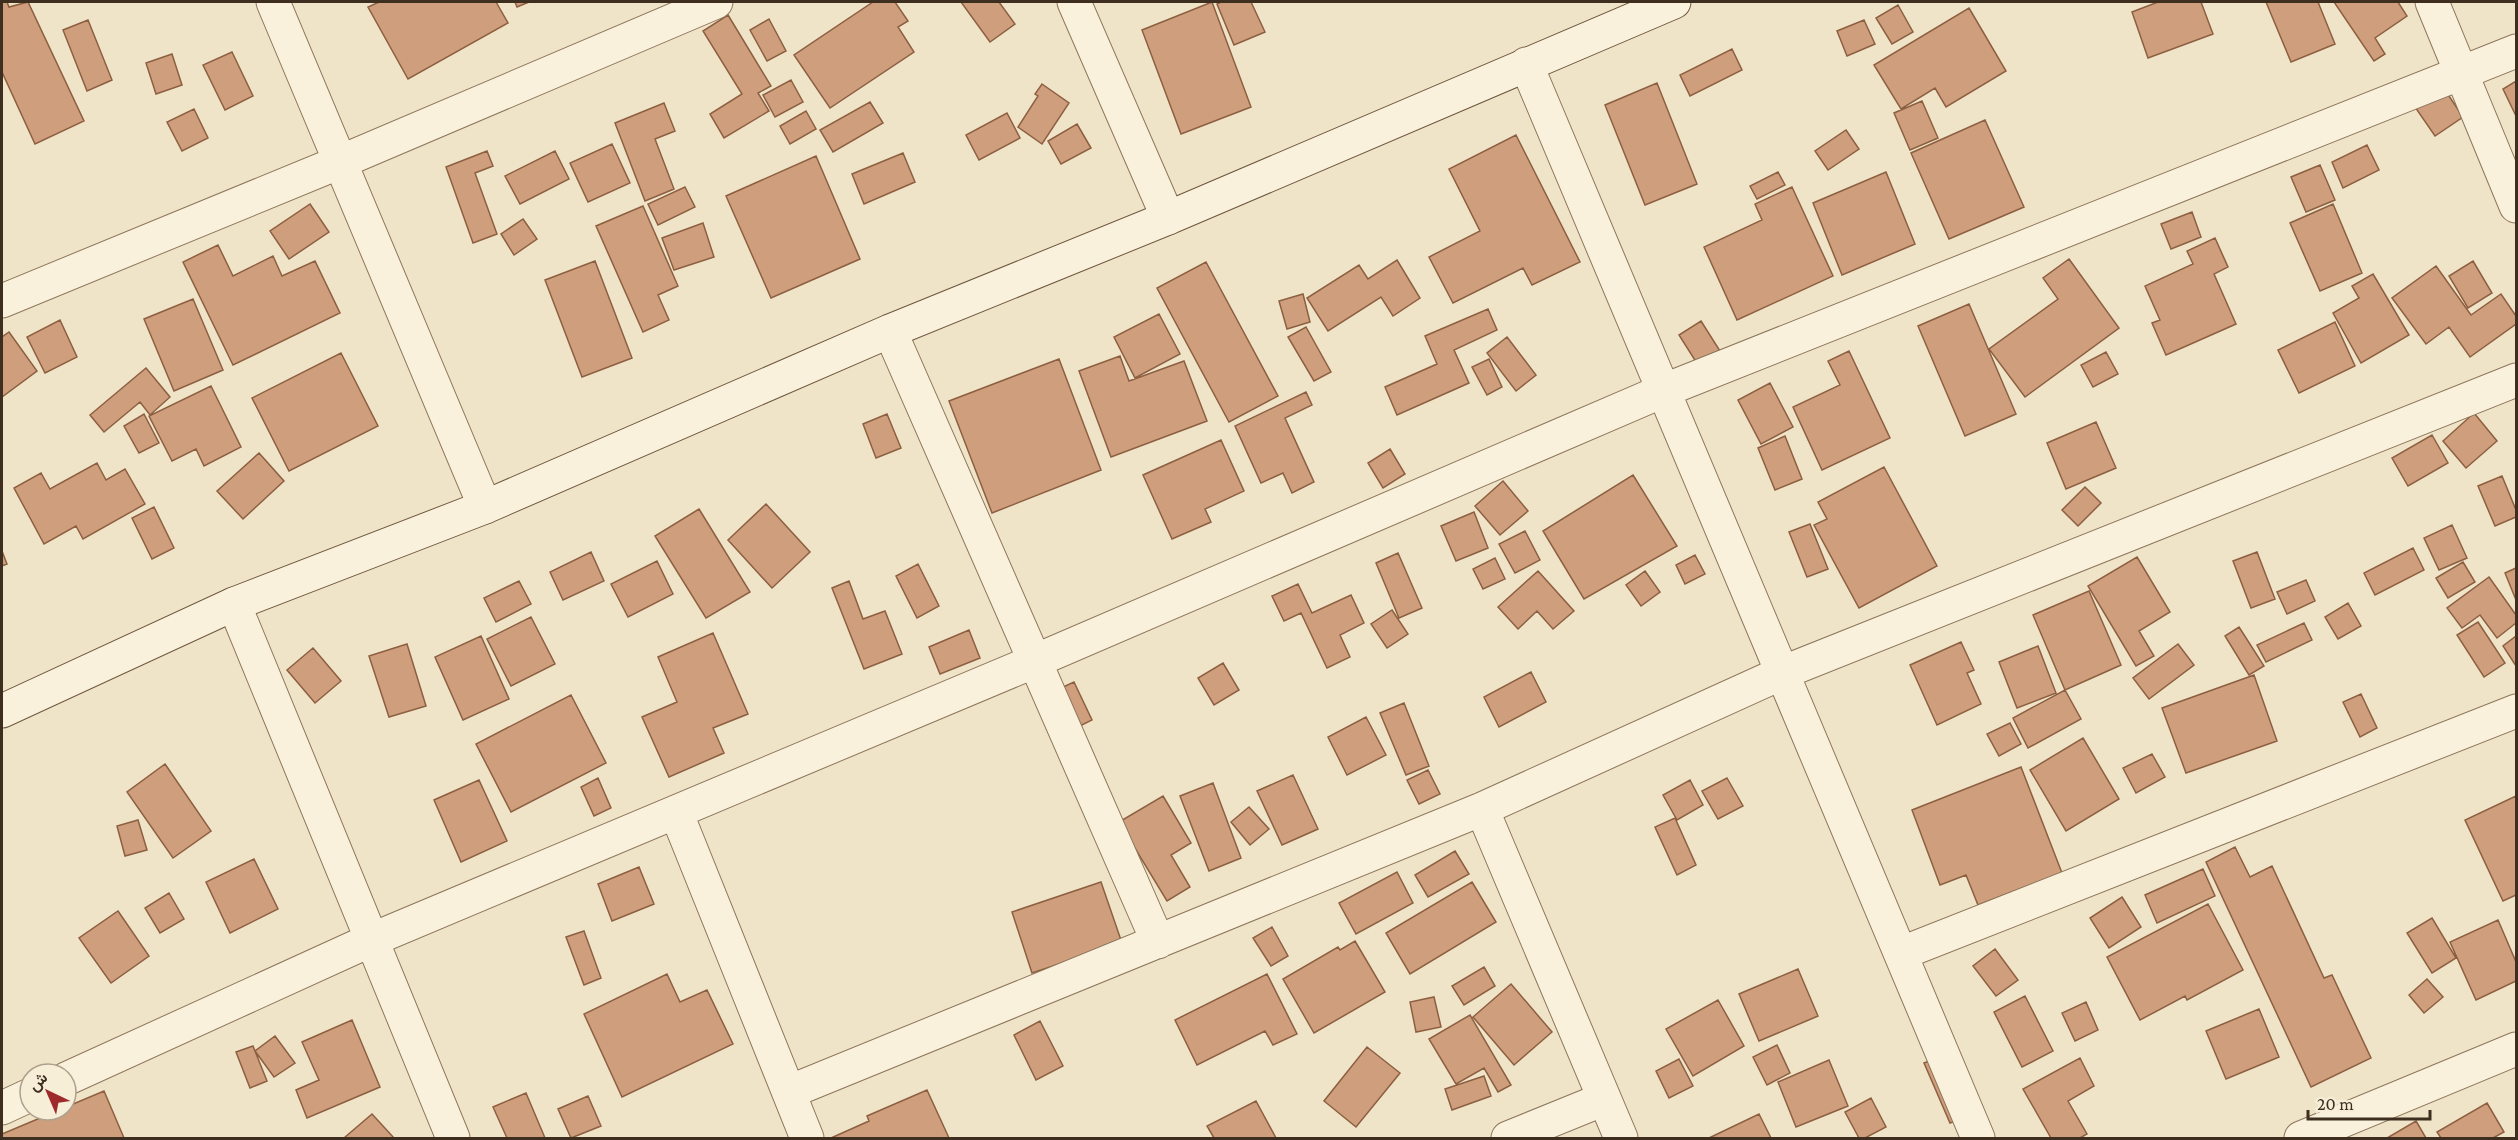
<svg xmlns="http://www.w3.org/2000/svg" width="2518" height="1140" font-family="'Crimson Pro',Vazirmatn,serif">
	<rect width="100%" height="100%" fill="#f0e4c8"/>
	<path fill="#cf9f7d" stroke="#8d5f41" stroke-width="1.5" d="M2 2H7L9 7 28 2 84 121 35 144 2 72Z
		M379 2H496L508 23 408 79 368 7Z
		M515 2H529L517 7Z
		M873 2H895L908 21 898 27 914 52 830 108 794 55Z
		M961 2H999L1015 24 990 42Z
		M1212 2 1251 107 1181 134 1142 30Z
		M1221 2H1251L1265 32 1234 45 1217 4Z
		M2158 2H2201L2213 34 2148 58 2132 12Z
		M2266 2H2318L2335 44 2291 62Z
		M2334 2H2398L2407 16 2375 38 2385 54 2374 61Z
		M1898 5 1913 32 1892 44 1876 18Z
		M1969 8 2006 71 1946 107 1935 88 1901 109 1874 65Z
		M728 15 771 86 758 93 769 111 724 138 710 114 742 94 703 31Z
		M769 19 786 51 767 61 750 30Z
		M88 20 112 80 87 91 63 30Z
		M1864 20 1875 44 1847 56 1837 31Z
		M1732 49 1742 70 1690 96 1680 75Z
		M232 52 253 96 225 110 203 65Z
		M172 54 182 85 156 94 146 63Z
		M791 80 803 102 775 117 763 95Z
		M2516 81V116L2503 89Z
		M1657 83 1697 184 1645 205 1605 105Z
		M1042 84 1069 103 1042 144 1018 127 1038 96 1035 94Z
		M2443 87 2463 117 2435 136 2415 107Z
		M1922 101 1938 138 1910 150 1894 113Z
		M870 102 883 123 833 152 820 130Z
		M664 103 675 131 655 139 674 189 645 201 615 123Z
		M194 109 208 138 182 151 167 122Z
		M806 111 816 129 790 144 780 126Z
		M1007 113 1020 138 979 160 966 135Z
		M1985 120 2024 207 1949 239 1911 153Z
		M1077 124 1091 148 1061 164 1048 141Z
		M1846 130 1859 149 1828 170 1815 151Z
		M1516 135 1580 262 1532 285 1523 268 1453 303 1429 257 1480 231 1449 169Z
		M612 144 630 183 588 202 570 163Z
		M2367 145 2379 170 2343 188 2332 162Z
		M487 151 493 166 475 173 497 234 473 243 446 167Z
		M555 151 569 179 520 204 505 176Z
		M903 153 915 182 864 204 852 174Z
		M816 156 860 259 771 298 726 196Z
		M2320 165 2335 200 2306 212 2291 177Z
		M1778 172 1785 185 1757 199 1750 186Z
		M1886 172 1915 244 1842 275 1813 203Z
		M685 187 695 207 658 225 648 204Z
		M1792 187 1833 276 1737 320 1704 247 1762 220 1755 204Z
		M310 204 329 232 289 259 270 231Z
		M2333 204 2362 273 2320 291 2290 223Z
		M643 206 678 286 658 295 669 320 643 332 596 226Z
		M2192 212 2201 237 2171 249 2161 224Z
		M523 219 537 239 514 255 501 234Z
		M703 223 714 257 674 270 662 238Z
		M2215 238 2228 267 2214 274 2236 324 2166 355 2152 323 2160 320 2145 286 2193 264 2187 251Z
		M218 245 233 276 273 256 282 276 315 261 340 313 233 365 183 262Z
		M2069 259 2119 328 2025 397 1989 349 2058 299 2043 278Z
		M1397 260 1420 298 1393 316 1381 297 1328 331 1307 298 1359 265 1368 279Z
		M595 261 632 358 582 377 545 280Z
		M2473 261 2492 293 2468 308 2449 276Z
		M1206 262 1278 396 1229 422 1157 288Z
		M2436 266 2471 315 2501 294 2516 316V324L2470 357 2449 327 2426 344 2392 298Z
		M2373 274 2409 335 2361 363 2333 313 2359 298 2352 286Z
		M1303 294 1310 322 1287 329 1279 301Z
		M193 299 223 370 174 391 144 319Z
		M1969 304 2016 414 1965 436 1918 326Z
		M1488 309 1497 330 1454 350 1469 383 1397 415 1385 387 1437 364 1425 336Z
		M1159 314 1180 354 1135 378 1114 337Z
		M60 320 77 357 45 373 27 337Z
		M1701 321 1720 351 1698 365 1679 335Z
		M2335 322 2355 366 2299 393 2278 350Z
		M1306 327 1331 372 1314 381 1288 337Z
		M9 332 37 371 2 397V337Z
		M1507 337 1536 375 1516 391 1487 353Z
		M1849 351 1890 438 1822 470 1793 407 1840 385 1828 361Z
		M2106 352 2118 374 2093 387 2081 365Z
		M341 353 378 426 289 471 252 398Z
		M1120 356 1129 381 1184 361 1207 421 1111 457 1079 371Z
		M1059 359 1101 470 992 513 949 401Z
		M1489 359 1502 387 1487 395 1472 367Z
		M146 368 170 397 150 415 140 402 104 432 90 415Z
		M1770 383 1793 427 1761 444 1738 400Z
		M211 386 241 447 204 466 196 449 172 461 149 416Z
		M1306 392 1312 405 1285 418 1314 482 1292 493 1283 473 1261 483 1235 426Z
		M2474 413 2497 441 2466 468 2443 441Z
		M144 414 159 443 139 453 124 426Z
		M887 414 901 448 876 458 863 424Z
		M2096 422 2116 468 2066 489 2047 443Z
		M2432 435 2448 463 2408 486 2392 458Z
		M1785 436 1802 479 1775 490 1758 448Z
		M1221 440 1244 491 1205 509 1211 522 1172 539 1143 475Z
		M1390 449 1405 474 1383 488 1368 463Z
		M259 453 284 481 243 519 217 491Z
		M97 463 106 480 125 469 145 504 83 539 76 526 44 544 14 488 41 473 50 489Z
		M1884 467 1937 566 1859 608 1814 525 1827 519 1818 502Z
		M1633 475 1677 546 1584 599 1543 531Z
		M2502 476 2516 510V517L2495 526 2478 486Z
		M1503 481 1528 511 1500 535 1475 506Z
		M2085 487 2101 503 2078 526 2062 510Z
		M766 504 810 552 772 588 728 540Z
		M154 507 174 548 152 559 132 518Z
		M699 509 750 592 706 618 655 536Z
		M1474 512 1488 548 1456 561 1441 526Z
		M1810 524 1828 569 1807 577 1789 532Z
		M2452 525 2467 558 2439 570 2424 538Z
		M1525 531 1540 560 1515 573 1499 544Z
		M2413 548 2424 570 2375 595 2364 573Z
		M2 551 7 564 2 566Z
		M591 552 604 581 563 600 550 572Z
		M2257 552 2275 599 2251 608 2233 561Z
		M1398 553 1422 608 1399 618 1376 563Z
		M1695 555 1705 574 1685 584 1676 565Z
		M2137 557 2170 612 2139 631 2154 656 2136 666 2088 586Z
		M1495 558 1505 579 1483 589 1473 569Z
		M657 561 673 594 628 617 611 584Z
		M2463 562 2475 582 2448 598 2436 578Z
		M918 564 939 606 917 618 896 576Z
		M2516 568V600L2505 573Z
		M1538 571 1574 611 1553 629 1537 611 1518 629 1498 607Z
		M1645 571 1660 592 1641 606 1626 585Z
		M2489 577 2516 615V623L2497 638 2480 615 2462 628 2447 608Z
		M2306 580 2315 601 2287 614 2277 592Z
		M519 581 531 604 496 622 484 598Z
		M849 581 863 619 885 611 902 654 864 669 832 588Z
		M1298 584 1312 613 1351 595 1364 623 1340 635 1350 657 1327 668 1301 613 1284 621 1272 596Z
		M2089 591 2121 665 2065 690 2033 615Z
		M2348 603 2361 626 2338 639 2325 617Z
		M1392 610 1408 634 1387 648 1371 624Z
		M531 617 555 664 511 686 487 639Z
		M2478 622 2505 663 2484 677 2457 635Z
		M2304 623 2312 640 2266 662 2257 645Z
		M2239 627 2264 666 2249 675 2225 636Z
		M969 630 980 658 940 674 929 647Z
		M713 633 748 714 713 728 724 753 669 777 642 717 677 702 658 657Z
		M481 636 509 699 463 720 435 657Z
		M2516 636V666L2503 646Z
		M1961 642 1974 670 1967 673 1981 704 1937 725 1910 665Z
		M407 644 426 706 389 717 369 656Z
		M2178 644 2194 665 2149 699 2133 678Z
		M2038 646 2056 693 2017 708 1999 662Z
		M313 648 341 681 315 703 287 670Z
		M1223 663 1239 690 1214 705 1198 678Z
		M1531 672 1546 702 1499 727 1484 697Z
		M2254 675 2277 741 2186 773 2162 708Z
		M1074 682 1092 720 1070 731 1052 692Z
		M2065 690 2081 719 2028 748 2013 718Z
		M2361 694 2377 728 2360 737 2343 702Z
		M571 695 606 763 511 812 476 744Z
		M1404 703 1429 766 1406 775 1380 713Z
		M1366 717 1386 755 1347 775 1328 737Z
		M2010 723 2021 744 1999 756 1987 734Z
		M2083 738 2119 799 2066 831 2030 770Z
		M2152 754 2165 777 2136 793 2123 768Z
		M165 764 211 831 173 858 127 792Z
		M2021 767 2062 873 1978 905 1966 875 1940 885 1912 810Z
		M1428 770 1440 794 1419 804 1407 780Z
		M1293 775 1318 829 1282 845 1257 791Z
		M598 778 611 808 594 816 581 787Z
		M1727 778 1743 806 1718 819 1702 791Z
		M479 780 507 841 461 862 434 800Z
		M1690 780 1703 805 1677 820 1663 795Z
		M1213 783 1241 858 1209 871 1180 796Z
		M1163 796 1191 843 1171 855 1190 887 1167 901 1119 822Z
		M2516 796V895L2503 901 2465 820Z
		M1249 807 1269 829 1250 845 1231 822Z
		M1675 818 1696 865 1677 875 1655 827Z
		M138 820 147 850 125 856 117 826Z
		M2235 847 2250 877 2272 866 2324 978 2332 975 2371 1058 2311 1087 2206 862Z
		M1455 851 1469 874 1428 897 1415 875Z
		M254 859 278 909 230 933 206 882Z
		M639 867 654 904 612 921 598 884Z
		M2203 869 2215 896 2157 923 2145 895Z
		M1397 872 1413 903 1356 934 1339 903Z
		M1101 882 1122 943 1032 973 1012 912Z
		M1472 882 1496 922 1410 974 1386 933Z
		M169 893 184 919 160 933 145 908Z
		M2122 897 2141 927 2109 948 2090 918Z
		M2208 904 2243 970 2187 1000 2185 996 2140 1020 2107 957Z
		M118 911 149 956 111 983 79 938Z
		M2432 918 2456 958 2432 973 2407 933Z
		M2498 920 2516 962V981L2476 1000 2450 942Z
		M1272 927 1288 956 1271 966 1253 938Z
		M584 931 601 978 584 985 566 937Z
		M1355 941 1385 992 1314 1033 1283 979 1338 947 1340 950Z
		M1995 949 2018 980 1996 996 1973 966Z
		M1484 967 1495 986 1464 1005 1452 986Z
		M1798 969 1818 1016 1759 1041 1739 994Z
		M667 974 680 1002 707 990 733 1044 622 1097 584 1014Z
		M1267 974 1297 1034 1273 1045 1265 1031 1197 1065 1175 1020Z
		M2427 979 2443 997 2424 1013 2409 995Z
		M1511 984 1552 1032 1514 1065 1473 1017Z
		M2025 996 2053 1051 2022 1067 1994 1012Z
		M1434 997 1441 1027 1416 1032 1410 1002Z
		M1718 1000 1744 1046 1693 1076 1666 1029Z
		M2086 1002 2098 1030 2075 1041 2062 1013Z
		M2259 1009 2279 1057 2226 1079 2206 1031Z
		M1470 1015 1511 1085 1498 1092 1484 1068 1456 1084 1429 1039Z
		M352 1020 380 1087 307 1118 296 1090 319 1080 302 1042Z
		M1040 1021 1063 1066 1036 1080 1014 1035Z
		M275 1036 295 1063 274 1077 255 1051Z
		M1777 1045 1790 1073 1767 1085 1753 1057Z
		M253 1046 267 1081 250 1088 236 1052Z
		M1367 1047 1400 1073 1356 1127 1324 1101Z
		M1938 1058 1964 1118 1950 1123 1924 1063Z
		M2080 1058 2094 1086 2068 1101 2087 1134 2080 1138H2051L2023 1089Z
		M1679 1059 1693 1086 1669 1098 1656 1071Z
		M1829 1060 1848 1106 1796 1127 1778 1082Z
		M1484 1076 1491 1096 1452 1110 1445 1089Z
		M927 1090 949 1138H831L869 1121 867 1116Z
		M104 1091 124 1138H2V1134L59 1110H66V1107Z
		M526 1093 545 1138H507L493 1107Z
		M588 1096 601 1126 571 1138 558 1109Z
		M1871 1098 1886 1127 1865 1138H1859L1845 1112Z
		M1256 1101 1276 1138H1214L1207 1126Z
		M2487 1103 2504 1132 2493 1138H2441L2437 1132Z
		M372 1114 394 1138H344Z
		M1759 1114 1771 1138H1709Z
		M2416 1121 2426 1138H2387Z"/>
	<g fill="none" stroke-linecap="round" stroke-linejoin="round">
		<defs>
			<path id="street" d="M273 2 485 507
				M1074 2 1168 218
				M2432 2 2516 206
				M1526 64 1978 1138
				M2 301 340 162 716 2
				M890 331 1158 942
				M234 604 453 1138
				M1482 809 1621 1138
				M676 812 807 1138
				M1902 953 2516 711
				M66 1079 371 940 1035 661 1665 390 2516 51
				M789 1092 1482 809 1784 672 2516 380
				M2 1108 30 1095
				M1508 1138 1604 1099
				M2301 1138 2516 1049"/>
			<path id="secondary" d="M2 711 234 604 485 507 890 331 1168 218 1674 2"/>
		</defs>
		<use href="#street" stroke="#8d765c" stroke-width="35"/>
		<use href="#secondary" stroke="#6f573f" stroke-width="35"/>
		<use href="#street" stroke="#faf1dc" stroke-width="33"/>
		<use href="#secondary" stroke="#faf1dc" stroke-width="33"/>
	</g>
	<rect width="2518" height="1140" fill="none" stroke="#3d2e20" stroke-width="6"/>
	<g transform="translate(48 1092) rotate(316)"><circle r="28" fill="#f7eed8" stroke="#ada18e" stroke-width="1.5"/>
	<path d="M0-4.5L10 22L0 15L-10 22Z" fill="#9e2a2b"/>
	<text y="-9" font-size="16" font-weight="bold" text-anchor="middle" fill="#3d2e20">ش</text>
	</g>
	<path d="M2308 1110v9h122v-9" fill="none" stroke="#3d2e20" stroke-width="3"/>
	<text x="2317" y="1110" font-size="18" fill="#3d2e20" stroke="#f7eed8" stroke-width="4.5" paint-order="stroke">20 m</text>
</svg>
